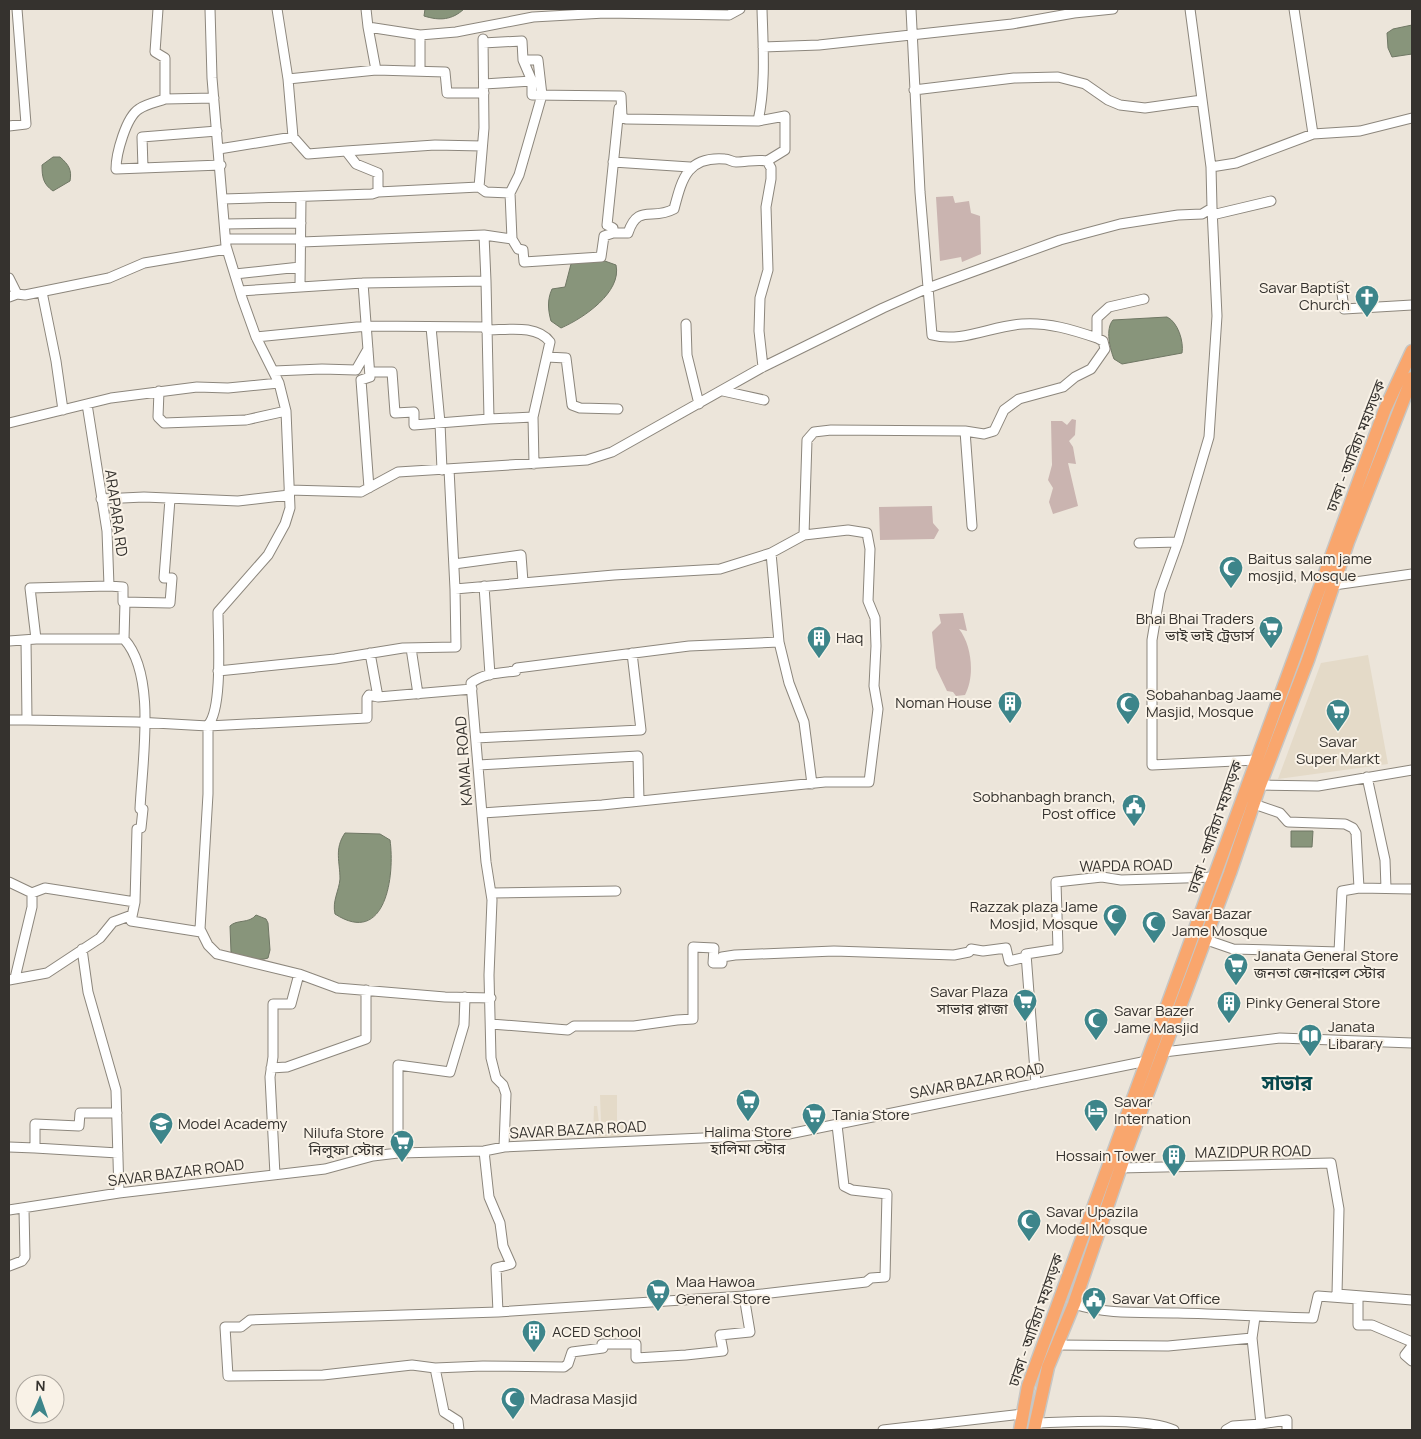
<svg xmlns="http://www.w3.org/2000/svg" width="1421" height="1439" font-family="Manrope,'Noto Sans Bengali',sans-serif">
	<rect width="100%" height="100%" fill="#ece5da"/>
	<path fill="#e4dac8" d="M1368 655 1388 764 1278 779 1321 663Z
		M600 1095H617V1122H601Z
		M594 1106H597L600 1131 619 1130V1125H630V1138H593Z"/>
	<path fill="#cab4b0" d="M953 196 955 203 969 201 971 213 980 216 981 254 962 262 961 257 940 261 936 197Z
		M1072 419 1076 420 1075 435 1069 441 1073 447 1076 464 1068 463 1078 506 1053 514 1049 502 1053 488 1048 480 1052 465 1051 421H1062L1067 425Z
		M932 506 933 523 939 530 934 539 880 540 879 507Z
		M963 613 967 631 959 629C972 645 975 677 965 695L956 696 953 692 947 691 936 668 932 632 941 623 939 614Z"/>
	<path fill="#88957b" stroke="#6f7764" d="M425 9H464C452 20 440 21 424 16Z
		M1412 25V54L1392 57 1388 48 1387 33 1393 29Z
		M53 157H60C69 165 72 170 70 181L53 191C43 184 42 177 42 165Z
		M602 260 616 265C622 292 584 318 561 328L551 321C548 310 547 300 552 289L565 287 571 264 581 261Z
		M1167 317C1178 322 1184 342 1182 353L1122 364 1114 359C1110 349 1105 329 1113 320Z
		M1291 831H1313L1312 847H1291Z
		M345 833 380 834 390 840C395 875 386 947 335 914 332 901 339 891 340 879 340 862 334 849 345 833Z
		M256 915 266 919 268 923 270 950 268 958C258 962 241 957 231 952L230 926C237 919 249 924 256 915Z"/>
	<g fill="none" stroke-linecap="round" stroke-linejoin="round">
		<defs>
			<path id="minor" d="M158 9 155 52 165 58V99L214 98
				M210 9 212 78 226 246 242 298 256 337 279 383 286 411 290 508 285 524 268 555 218 612C218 636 223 709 208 725V794L200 929 208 945 217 954 299 974 337 988 445 997 491 998
				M277 9 288 79 293 137
				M366 9 368 27 420 35 456 32 533 17 605 13 729 15 740 9
				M1190 9 1211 167
				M1294 9 1313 134
				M420 35V71
				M483 43 522 41 523 60 532 81 484 84
				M763 47 819 45 1012 24 1074 13 1113 9
				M376 70 445 72 447 93H484
				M288 79 376 70 368 27
				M532 81V95L621 96 622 117 626 119 758 121C766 85 763 45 762 9
				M914 90 1014 78 1058 77 1085 84 1108 100 1120 105 1145 108 1202 100
				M165 99C157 102 146 104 139 109 126 117 116 154 116 169L221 165
				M758 121 785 116V150L767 161
				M9 126 26 124 17 9
				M219 149 293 137 308 154 346 151 356 164 378 173V192L479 187 484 128 483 39
				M346 151 435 145 482 146
				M613 162 690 167
				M143 168 142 137 217 131
				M479 187 486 192 510 193 512 239 518 249 523 250 524 262 601 257 604 236 613 233H628C638 203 652 221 674 209 682 179 687 156 725 159 729 159 732 162 736 162 747 162 756 159 767 161L771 168V179L766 207 768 270 760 298 759 331 763 367
				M510 193 519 175 542 95 538 60H523
				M223 199 372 194 378 192
				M1212 208 1217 316 1209 437 1178 542 1160 592 1152 640V765L1256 760
				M1212 215 1271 201
				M225 224 301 223
				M613 233V228L607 225 619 108
				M484 235 512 239
				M226 239H301
				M301 242 484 235 486 281
				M235 274 300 267
				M9 278 17 294 9 297
				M363 283 370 377 361 380 369 488
				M300 286 301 197
				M1341 286 1344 309 1412 305
				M240 291 363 283 486 281 489 419 533 417 534 464
				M42 292 56 361 63 410
				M17 294 25 295 109 278 144 263 227 249
				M686 324 687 355 699 404
				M431 327 440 423 442 470
				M486 330C507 330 537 324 550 342L533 417
				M256 337 367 326 487 327
				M1097 338V318L1109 307 1144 299
				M547 357 566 358 572 405 580 408 618 409
				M274 371 322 369 356 370 368 349
				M370 372H392L395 413 414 412V425L489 419
				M159 391 158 417 164 423 246 420 286 411
				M723 391 764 400
				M9 423 111 398 197 387 228 388 279 383
				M965 431 972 526
				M449 469 455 589
				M289 490 361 492 398 472 587 460 612 452 763 367 883 308 928 288 1060 240 1120 224 1178 215 1202 214 1212 208 1211 167 1236 163 1313 134 1360 131 1412 118
				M101 499 144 497 238 501 289 495
				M1139 543 1178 542
				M454 564 521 555 523 582
				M1334 585 1412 574
				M109 586 123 587V602L170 603 172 578H164L170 499
				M484 586 490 675
				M36 639H124L125 602
				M124 639C157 675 142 762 140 809H143L141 828 137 829 135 902 131 921 201 932
				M9 641 36 639 30 588 109 586 107 531 87 404
				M411 648 418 694
				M370 653 378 697 472 689
				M218 671 335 659 403 648 456 647 455 589 614 575 720 569 771 553
				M9 720H27L26 640
				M27 720 137 722 208 726 367 718V698L369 695 378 697
				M476 738 641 730 632 653
				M478 765 638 756 639 801
				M1367 777 1385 860 1386 888
				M812 784 804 722 789 683 779 642 771 553 804 535 807 440 814 432 831 430 965 431 984 434 994 431 1004 410 1019 399 1063 387 1075 377 1091 369 1105 349 1103 341 1097 338C1073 330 1048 322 1022 324 991 326 962 343 932 335L920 192 911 9
				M1260 785 1318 786 1412 770
				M1254 804 1280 813 1288 822 1345 824 1353 828 1356 833 1359 888
				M482 813 602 805 825 782H869L878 709 874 686 876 646 875 618 868 601 870 549 867 533 848 530 804 535
				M9 882 32 893V907L15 978
				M32 893 45 888 135 902
				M491 893 616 891
				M1204 939 1233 949 1339 952 1342 891 1359 888 1412 889
				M82 949 88 992 116 1090 119 1193
				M9 980 47 973 100 938 113 922 132 915
				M491 1024 568 1030 574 1026H634L677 1020 693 1019V947L714 948 713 963H722V957L735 955 834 951 954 955 969 952 971 949 983 951 1006 948 1009 961 1026 957
				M1164 1052 1280 1038 1412 1043
				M271 1068 287 1067 366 1039V990
				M1036 1084 1026 954 1058 949 1056 882 1102 877 1121 880 1215 877
				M9 1147 35 1148V1124L79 1126 80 1113H117
				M504 1147 506 1094 503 1085 496 1078 491 1058 489 975 492 900 486 862 471 683C484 673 500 673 516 671L517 668 689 646 779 642
				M35 1148 118 1153
				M484 1151 489 1197 500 1223 503 1246 511 1264 496 1268 498 1312
				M398 1153V1065L450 1072 464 1025 465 997
				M1120 1168 1331 1163 1339 1209 1337 1294 1412 1300
				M275 1175 270 1077 273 1057V1004H291L299 974
				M9 1210 119 1193 325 1169 373 1156 398 1153 484 1151 504 1147 789 1134 1147 1061
				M9 1266 22 1261 25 1257 24 1209
				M1074 1304C1108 1315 1142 1312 1178 1313 1223 1314 1268 1317 1313 1318L1318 1296 1358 1299V1325H1372L1412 1342
				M1057 1345 1168 1346 1252 1338
				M1412 1346 1405 1355 1412 1361
				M435 1368 483 1366 564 1367 568 1364 572 1352 603 1348 602 1344H636V1358L686 1355 723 1351 720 1335 750 1332 744 1296
				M1035 1423C1068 1422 1146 1417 1174 1430
				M1261 1424 1287 1420V1430
				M459 1430 458 1421 444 1412 435 1368 412 1365 323 1375 228 1376 225 1327H241L250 1320 498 1312 744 1296 866 1282 871 1278 885 1277 887 1194 852 1190 844 1186 837 1125
				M883 1430 1023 1414
				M1226 1430 1233 1426 1261 1424 1252 1338 1255 1317"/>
			<path id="highway" d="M1020 1430 1028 1386 1385 409 1412 351
				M1034 1430 1048 1367 1074 1304 1127 1149 1230 873 1260 785 1308 660 1348 542 1412 378"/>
		</defs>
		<use href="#minor" stroke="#8c867c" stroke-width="11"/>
		<use href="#highway" stroke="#c6c6c4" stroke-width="15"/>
		<use href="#minor" stroke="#fff" stroke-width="9"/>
		<use href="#highway" stroke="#f9a66d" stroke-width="12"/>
	</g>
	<defs>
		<symbol id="church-pin" viewBox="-11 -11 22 30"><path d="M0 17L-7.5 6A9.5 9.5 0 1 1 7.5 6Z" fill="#3d858a" stroke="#f9f2e7"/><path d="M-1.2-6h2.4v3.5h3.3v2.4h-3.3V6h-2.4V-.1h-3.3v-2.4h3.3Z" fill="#fff"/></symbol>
		<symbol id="mosque-pin" viewBox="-11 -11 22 30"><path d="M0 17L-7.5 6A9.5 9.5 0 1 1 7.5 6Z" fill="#3d858a" stroke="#f9f2e7"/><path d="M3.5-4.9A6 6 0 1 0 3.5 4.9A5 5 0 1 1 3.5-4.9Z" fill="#fff"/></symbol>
		<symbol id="supermarket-pin" viewBox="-11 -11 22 30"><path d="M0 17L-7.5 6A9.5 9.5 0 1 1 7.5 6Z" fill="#3d858a" stroke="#f9f2e7"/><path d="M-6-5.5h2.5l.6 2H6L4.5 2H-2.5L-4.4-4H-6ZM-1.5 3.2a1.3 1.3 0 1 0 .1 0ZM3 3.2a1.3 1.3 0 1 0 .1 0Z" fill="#fff"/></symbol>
		<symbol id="building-pin" viewBox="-11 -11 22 30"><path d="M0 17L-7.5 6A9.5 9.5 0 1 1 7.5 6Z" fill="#3d858a" stroke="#f9f2e7"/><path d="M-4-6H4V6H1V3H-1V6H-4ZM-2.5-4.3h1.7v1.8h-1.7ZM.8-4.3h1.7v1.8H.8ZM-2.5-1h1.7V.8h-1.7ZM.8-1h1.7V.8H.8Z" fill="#fff"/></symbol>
		<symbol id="civic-pin" viewBox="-11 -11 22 30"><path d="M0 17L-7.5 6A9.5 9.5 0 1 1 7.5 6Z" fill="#3d858a" stroke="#f9f2e7"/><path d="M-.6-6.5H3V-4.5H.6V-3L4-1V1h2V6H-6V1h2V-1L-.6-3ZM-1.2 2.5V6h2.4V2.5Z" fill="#fff"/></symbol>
		<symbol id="library-pin" viewBox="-11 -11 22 30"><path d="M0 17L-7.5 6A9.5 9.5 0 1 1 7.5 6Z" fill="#3d858a" stroke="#f9f2e7"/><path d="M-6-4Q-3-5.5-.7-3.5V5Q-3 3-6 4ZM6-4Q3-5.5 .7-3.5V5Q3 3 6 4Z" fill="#fff"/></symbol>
		<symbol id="hotel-pin" viewBox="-11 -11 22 30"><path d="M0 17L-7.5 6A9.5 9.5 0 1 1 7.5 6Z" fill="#3d858a" stroke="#f9f2e7"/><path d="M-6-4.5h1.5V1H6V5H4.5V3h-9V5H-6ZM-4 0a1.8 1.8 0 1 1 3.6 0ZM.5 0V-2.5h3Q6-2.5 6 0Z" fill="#fff"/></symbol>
		<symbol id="school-pin" viewBox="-11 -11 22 30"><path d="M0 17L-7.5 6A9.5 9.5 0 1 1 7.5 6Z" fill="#3d858a" stroke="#f9f2e7"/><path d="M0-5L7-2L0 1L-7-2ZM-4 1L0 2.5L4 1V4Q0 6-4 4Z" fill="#fff"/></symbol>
	</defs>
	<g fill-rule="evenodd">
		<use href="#church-pin" x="1353" y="283" width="28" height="38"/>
		<use href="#mosque-pin" x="1217" y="554" width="28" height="38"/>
		<use href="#supermarket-pin" x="1257" y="614" width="28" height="38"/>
		<use href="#building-pin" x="805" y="624" width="28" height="38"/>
		<use href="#building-pin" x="996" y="689" width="28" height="38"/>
		<use href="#mosque-pin" x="1114" y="690" width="28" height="38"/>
		<use href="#supermarket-pin" x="1324" y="697" width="28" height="38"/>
		<use href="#civic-pin" x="1120" y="792" width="28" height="38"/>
		<use href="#mosque-pin" x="1101" y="902" width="28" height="38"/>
		<use href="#mosque-pin" x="1140" y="909" width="28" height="38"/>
		<use href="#supermarket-pin" x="1222" y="951" width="28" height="38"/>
		<use href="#supermarket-pin" x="1011" y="987" width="28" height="38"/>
		<use href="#building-pin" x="1215" y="989" width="28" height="38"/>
		<use href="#mosque-pin" x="1082" y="1006" width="28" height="38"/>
		<use href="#library-pin" x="1296" y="1022" width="28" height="38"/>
		<use href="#supermarket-pin" x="734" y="1087" width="28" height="38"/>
		<use href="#hotel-pin" x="1082" y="1097" width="28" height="38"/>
		<use href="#supermarket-pin" x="800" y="1101" width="28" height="38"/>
		<use href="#school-pin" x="147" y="1110" width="28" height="38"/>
		<use href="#supermarket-pin" x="388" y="1128" width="28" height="38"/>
		<use href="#building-pin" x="1160" y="1142" width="28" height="38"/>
		<use href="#mosque-pin" x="1015" y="1207" width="28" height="38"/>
		<use href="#supermarket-pin" x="644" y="1277" width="28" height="38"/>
		<use href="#civic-pin" x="1080" y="1285" width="28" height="38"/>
		<use href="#building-pin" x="520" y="1318" width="28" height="38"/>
		<use href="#mosque-pin" x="499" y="1385" width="28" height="38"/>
	</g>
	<g text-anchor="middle" stroke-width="4" stroke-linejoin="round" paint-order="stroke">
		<g font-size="15" fill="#35322e" stroke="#f9f2e7" text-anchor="start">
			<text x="1350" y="293" text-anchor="end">Savar Baptist<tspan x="1350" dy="17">Church</tspan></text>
			<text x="1248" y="564">Baitus salam jame<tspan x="1248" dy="17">mosjid, Mosque</tspan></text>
			<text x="1254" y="624" text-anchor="end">Bhai Bhai Traders<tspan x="1254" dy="17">ভাই ভাই ট্রেডার্স</tspan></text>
			<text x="836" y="643">Haq</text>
			<text x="1146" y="700">Sobahanbag Jaame<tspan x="1146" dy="17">Masjid, Mosque</tspan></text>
			<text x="992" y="708" text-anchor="end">Noman House</text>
			<text x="1338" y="747" text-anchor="middle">Savar<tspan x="1338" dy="17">Super Markt</tspan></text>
			<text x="1116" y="802" text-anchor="end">Sobhanbagh branch,<tspan x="1116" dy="17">Post office</tspan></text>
			<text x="1098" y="912" text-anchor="end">Razzak plaza Jame<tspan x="1098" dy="17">Mosjid, Mosque</tspan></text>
			<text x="1172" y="919">Savar Bazar<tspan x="1172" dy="17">Jame Mosque</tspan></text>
			<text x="1254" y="961">Janata General Store<tspan x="1254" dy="17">জনতা জেনারেল স্টোর</tspan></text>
			<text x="1008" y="997" text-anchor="end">Savar Plaza<tspan x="1008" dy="17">সাভার প্লাজা</tspan></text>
			<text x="1246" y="1008">Pinky General Store</text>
			<text x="1114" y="1016">Savar Bazer<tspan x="1114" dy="17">Jame Masjid</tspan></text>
			<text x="1328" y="1032">Janata<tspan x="1328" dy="17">Libarary</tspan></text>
			<text x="1114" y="1107">Savar<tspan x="1114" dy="17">Internation</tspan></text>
			<text x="832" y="1120">Tania Store</text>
			<text x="178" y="1129">Model Academy</text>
			<text x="748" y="1137" text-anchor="middle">Halima Store<tspan x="748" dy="17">হালিমা স্টোর</tspan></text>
			<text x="384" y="1138" text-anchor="end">Nilufa Store<tspan x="384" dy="17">নিলুফা স্টোর</tspan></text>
			<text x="1156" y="1161" text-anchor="end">Hossain Tower</text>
			<text x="1046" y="1217">Savar Upazila<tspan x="1046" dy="17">Model Mosque</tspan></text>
			<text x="676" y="1287">Maa Hawoa<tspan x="676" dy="17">General Store</tspan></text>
			<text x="1112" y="1304">Savar Vat Office</text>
			<text x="552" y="1337">ACED School</text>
			<text x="530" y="1404">Madrasa Masjid</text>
		</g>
		<g font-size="15" fill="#35322e" stroke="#f9f2e7">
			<text transform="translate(1356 446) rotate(-69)" y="5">ঢাকা - আরিচা মহাসড়ক</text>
			<text transform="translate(116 513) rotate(82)" y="5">ARAPARA RD</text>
			<text transform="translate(464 761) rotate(-94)" y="5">KAMAL ROAD</text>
			<text transform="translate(1215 827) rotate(-71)" y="5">ঢাকা - আরিচা মহাসড়ক</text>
			<text transform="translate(1126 866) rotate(-1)" y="5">WAPDA ROAD</text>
			<text transform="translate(977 1081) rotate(-11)" y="5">SAVAR BAZAR ROAD</text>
			<text transform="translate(578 1130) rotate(-3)" y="5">SAVAR BAZAR ROAD</text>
			<text transform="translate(1253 1152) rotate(-1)" y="5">MAZIDPUR ROAD</text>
			<text transform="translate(176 1173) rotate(-7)" y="5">SAVAR BAZAR ROAD</text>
			<text transform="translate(1036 1320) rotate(-71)" y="5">ঢাকা - আরিচা মহাসড়ক</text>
		</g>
		<g font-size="20" font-weight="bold" fill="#06484d" stroke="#f9f2e7">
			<text x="1287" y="1090">সাভার</text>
		</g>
	</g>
	<rect width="1421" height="1439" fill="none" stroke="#35322e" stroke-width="20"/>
	<g transform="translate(40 1399) rotate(2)"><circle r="24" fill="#f9f2e7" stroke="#aba59d"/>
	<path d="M0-4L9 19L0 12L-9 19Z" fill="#3d858a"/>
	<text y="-8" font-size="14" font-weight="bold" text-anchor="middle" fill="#35322e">N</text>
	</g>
</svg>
